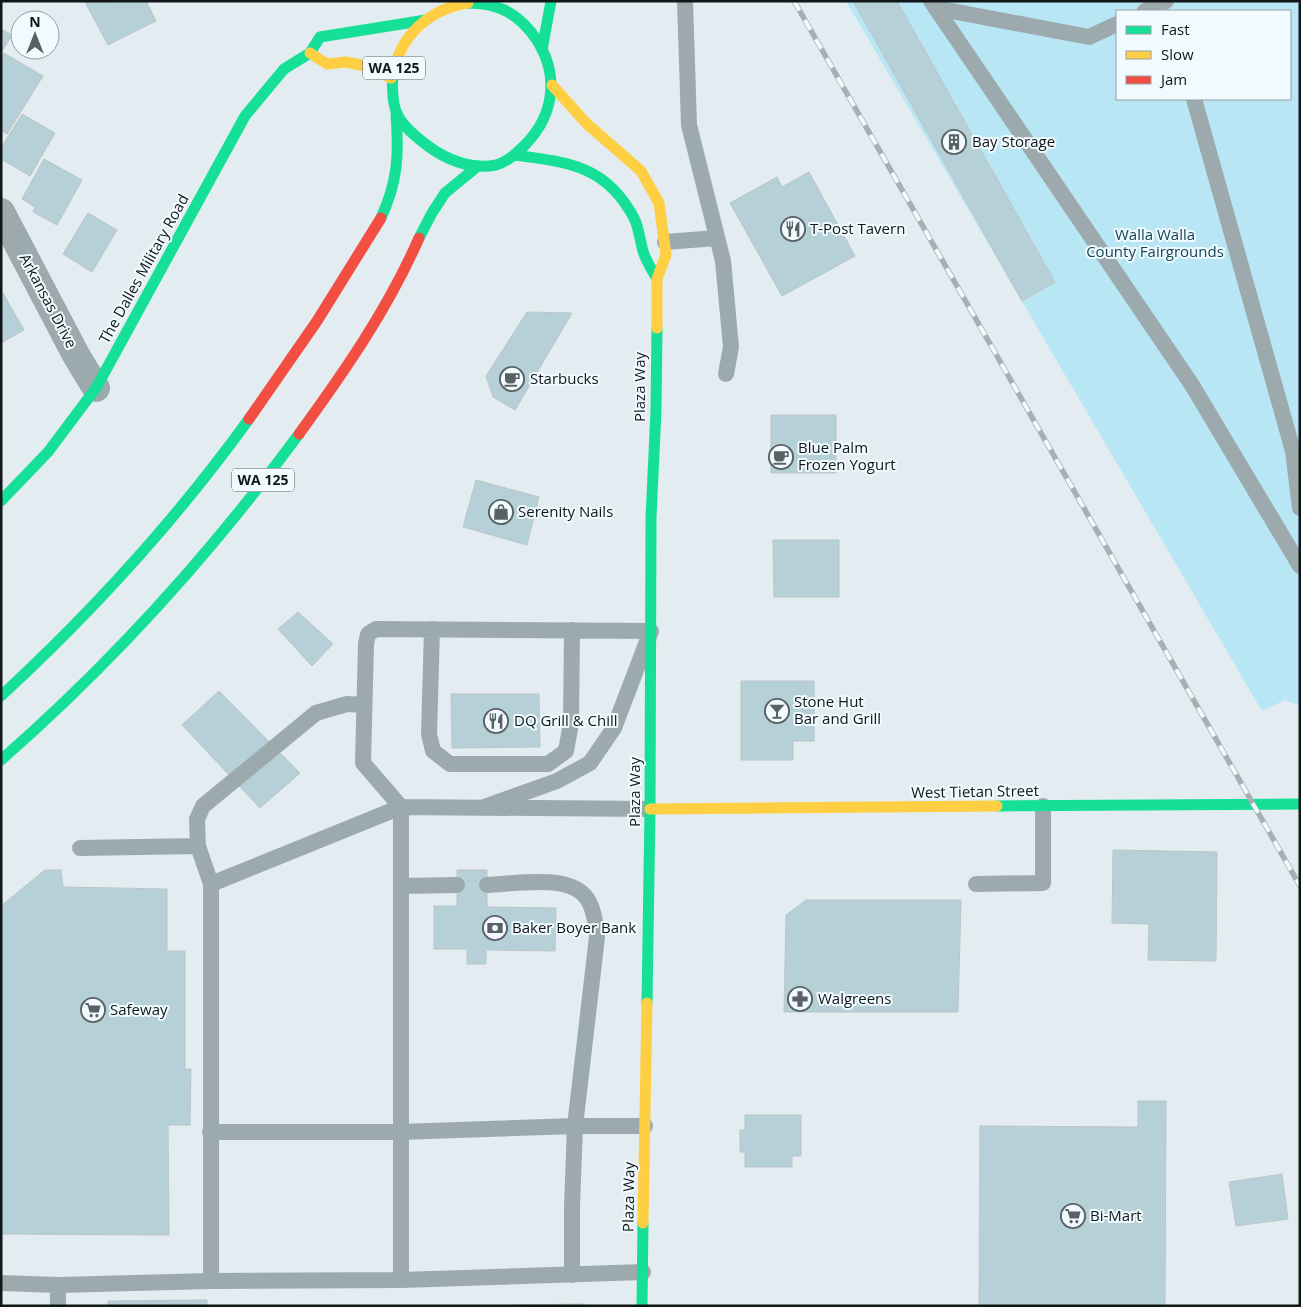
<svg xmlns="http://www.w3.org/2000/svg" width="1301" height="1307" font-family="'Open Sans',sans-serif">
	<rect width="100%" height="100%" fill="#e3ecf0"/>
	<path fill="#b9e6f5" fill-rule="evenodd" d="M846 1H1300V706L1285 700 1262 711ZM1117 11H1290V99H1117Z"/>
	<path fill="#b6d0d8" stroke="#bcc4c7" d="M146 1 156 21 108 45 85 2Z
		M853 1H897L1055 282 1022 301Z
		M1 29 12 35 1 53Z
		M4 53 43 76 7 134 1 130V58Z
		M22 114 55 133 30 176 1 159V148Z
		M44 159 82 180 57 225 33 212 35 207 22 199Z
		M809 172 855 256 782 296 730 203 777 177 782 187Z
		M88 213 117 230 92 272 63 254Z
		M3 293 24 330 1 343V294Z
		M527 312 572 313 515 410 493 397 486 376Z
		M771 415H836V473H771Z
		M476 480 539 497 527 545 463 527Z
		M773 540H839V597H774Z
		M298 612 333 644 312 666 278 629Z
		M741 681H814V741H793V760H741Z
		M219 691 300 773 260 808 182 725Z
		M451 694H539L540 747 452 748Z
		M1113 850 1217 852 1216 961 1148 960 1149 924 1112 923Z
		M45 870H61L63 887 167 889V951H185V1069H191L190 1125H168L169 1235 1 1234V906Z
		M457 870H487V907L556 908 555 951 486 950V964H467V949H434V906H457Z
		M806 900H961L958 1012H784L786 915Z
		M1138 1101H1166L1165 1306H979L980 1126 1138 1127Z
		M745 1115H801V1156H792V1167H745V1152H740V1130H745Z
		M1282 1174 1288 1219 1236 1226 1229 1182Z
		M207 1300V1306H108V1301Z
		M584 1304V1306H511L512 1305Z"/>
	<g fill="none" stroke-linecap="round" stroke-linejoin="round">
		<path stroke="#9caaae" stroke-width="16" d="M685 1 689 125 723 261 731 347 726 374
			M931 1 1192 385 1300 566
			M936 8 1089 37 1117 24
			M1145 11 1166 1
			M1194 99 1293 451 1300 508
			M665 242 717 238
			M432 629 429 734 433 751 450 764H548L566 751 571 723 572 630
			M80 848 198 846
			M211 884 198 846 197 819 203 806 316 713 347 704 364 705
			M976 884 1043 883V806
			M487 885C514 884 566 874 585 896 594 906 596 924 597 937L575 1126 572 1206V1275
			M401 886 457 885
			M210 1132H400L575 1126H645
			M401 1280V807L363 763 366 644 368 634 376 629 651 631 614 728 590 763 557 781 484 807
			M211 1281V884L401 807 650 809
			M1 1283 58 1285 211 1281 401 1280 643 1272
			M58 1285V1306"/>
		<path stroke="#9caaae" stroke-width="28" d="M1 212 76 355 96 388"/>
		<path stroke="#16e098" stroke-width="11" d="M542 50 551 1
			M393 76C390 113 399 124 428 146 447 160 472 170 496 165 507 162 517 153 524 146 557 113 560 69 531 32 514 11 495 3 468 3
			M514 155C567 162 606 165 634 218 639 228 640 241 643 251 646 261 652 270 657 279
			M381 218C398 181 399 154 396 115
			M419 238 432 213 445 193 478 166
			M1 501 48 452 96 388 245 116 284 69 310 53 320 37 426 20
			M1 696C93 611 176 520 249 419
			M1 760C112 663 212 552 299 434
			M997 806 1300 804
			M647 1003 650 809 651 518 656 410 657 328
			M642 1306 643 1223"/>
		<path stroke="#ffcf43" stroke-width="11" d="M310 53 327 64 346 62 366 66 391 78
			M393 76C399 36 429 9 468 3
			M552 85 586 123 641 171 659 203 666 255 657 279V328
			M650 809 997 806
			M643 1223 647 1003"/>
		<path stroke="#f24e42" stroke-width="11" d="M249 419 317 321 381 218
			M299 434C344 372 388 309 419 238"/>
		<defs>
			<path id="rail" d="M794 1 1300 886"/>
		</defs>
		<use href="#rail" stroke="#a6b0b4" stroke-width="5.5"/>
		<use href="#rail" stroke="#f1fbff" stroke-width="4" stroke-dasharray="11" stroke-linecap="butt"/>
	</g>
	<defs>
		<symbol id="building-ring" viewBox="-11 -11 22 22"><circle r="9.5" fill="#f1fbff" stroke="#5a6164" stroke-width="1.5"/><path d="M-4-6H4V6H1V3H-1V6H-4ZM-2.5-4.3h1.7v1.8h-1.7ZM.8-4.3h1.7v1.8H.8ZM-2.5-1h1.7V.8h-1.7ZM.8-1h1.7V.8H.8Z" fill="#5a6164"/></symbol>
		<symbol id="restaurant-ring" viewBox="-11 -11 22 22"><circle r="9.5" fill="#f1fbff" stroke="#5a6164" stroke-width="1.5"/><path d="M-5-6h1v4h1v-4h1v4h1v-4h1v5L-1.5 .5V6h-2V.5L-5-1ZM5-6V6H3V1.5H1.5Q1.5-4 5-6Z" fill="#5a6164"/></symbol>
		<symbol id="cafe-ring" viewBox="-11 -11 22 22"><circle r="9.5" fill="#f1fbff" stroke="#5a6164" stroke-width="1.5"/><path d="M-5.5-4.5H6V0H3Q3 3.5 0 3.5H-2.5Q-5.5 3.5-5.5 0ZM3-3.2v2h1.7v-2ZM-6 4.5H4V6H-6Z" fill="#5a6164"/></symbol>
		<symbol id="shop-ring" viewBox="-11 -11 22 22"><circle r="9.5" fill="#f1fbff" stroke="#5a6164" stroke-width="1.5"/><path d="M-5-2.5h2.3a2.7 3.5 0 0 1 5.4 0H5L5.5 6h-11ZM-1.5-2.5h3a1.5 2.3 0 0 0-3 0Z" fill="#5a6164"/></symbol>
		<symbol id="bar-ring" viewBox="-11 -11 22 22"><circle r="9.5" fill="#f1fbff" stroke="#5a6164" stroke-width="1.5"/><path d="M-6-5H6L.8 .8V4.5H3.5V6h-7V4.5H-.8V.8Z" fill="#5a6164"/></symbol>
		<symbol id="bank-ring" viewBox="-11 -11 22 22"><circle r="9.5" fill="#f1fbff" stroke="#5a6164" stroke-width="1.5"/><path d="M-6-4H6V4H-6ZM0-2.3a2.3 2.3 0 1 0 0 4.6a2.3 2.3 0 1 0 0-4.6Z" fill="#5a6164"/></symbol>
		<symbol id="pharmacy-ring" viewBox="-11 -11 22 22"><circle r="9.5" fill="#f1fbff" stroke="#5a6164" stroke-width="1.5"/><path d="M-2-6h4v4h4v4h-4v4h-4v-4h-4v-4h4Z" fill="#5a6164"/></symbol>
		<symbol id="supermarket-ring" viewBox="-11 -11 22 22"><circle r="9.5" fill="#f1fbff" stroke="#5a6164" stroke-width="1.5"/><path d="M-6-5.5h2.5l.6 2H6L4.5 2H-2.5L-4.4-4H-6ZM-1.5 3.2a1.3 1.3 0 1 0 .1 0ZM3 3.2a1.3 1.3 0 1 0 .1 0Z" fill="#5a6164"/></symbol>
	</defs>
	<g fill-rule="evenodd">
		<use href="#building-ring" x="940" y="128" width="28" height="28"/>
		<use href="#restaurant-ring" x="779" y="215" width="28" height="28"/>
		<use href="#cafe-ring" x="498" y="365" width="28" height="28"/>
		<use href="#cafe-ring" x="767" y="443" width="28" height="28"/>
		<use href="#shop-ring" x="487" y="498" width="28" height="28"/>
		<use href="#bar-ring" x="763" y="697" width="28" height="28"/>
		<use href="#restaurant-ring" x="482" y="707" width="28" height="28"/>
		<use href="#bank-ring" x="481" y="914" width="28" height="28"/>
		<use href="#pharmacy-ring" x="786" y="985" width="28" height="28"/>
		<use href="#supermarket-ring" x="79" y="996" width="28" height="28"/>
		<use href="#supermarket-ring" x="1059" y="1202" width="28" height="28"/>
	</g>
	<g text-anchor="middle" stroke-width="4" stroke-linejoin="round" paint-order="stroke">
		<g fill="#f1fbff" stroke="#545b5d" stroke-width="1">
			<rect x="363" y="56.5" width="62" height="23" rx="4"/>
			<rect x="232" y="468.5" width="62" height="23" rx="4"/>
		</g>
		<g font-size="14" font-weight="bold" fill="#111618">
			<text x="394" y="73">WA 125</text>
			<text x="263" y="485">WA 125</text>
		</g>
		<g font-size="15" fill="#111618" stroke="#f1fbff" text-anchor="start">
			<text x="972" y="147">Bay Storage</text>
			<text x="810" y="234">T-Post Tavern</text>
			<text x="530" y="384">Starbucks</text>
			<text x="798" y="453">Blue Palm<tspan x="798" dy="17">Frozen Yogurt</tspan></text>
			<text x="518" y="517">Serenity Nails</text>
			<text x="794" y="707">Stone Hut<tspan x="794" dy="17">Bar and Grill</tspan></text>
			<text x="514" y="726">DQ Grill &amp; Chill</text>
			<text x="512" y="933">Baker Boyer Bank</text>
			<text x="818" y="1004">Walgreens</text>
			<text x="110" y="1015">Safeway</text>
			<text x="1090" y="1221">Bi-Mart</text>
		</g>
		<g font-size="15" fill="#124553" stroke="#f1fbff">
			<text x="1155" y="240">Walla Walla<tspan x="1155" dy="17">County Fairgrounds</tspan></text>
		</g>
		<g font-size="15" fill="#111618" stroke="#f1fbff">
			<text transform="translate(144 269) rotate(-61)" y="5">The Dalles Military Road</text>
			<text transform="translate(48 301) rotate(62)" y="5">Arkansas Drive</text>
			<text transform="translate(640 387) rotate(-90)" y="5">Plaza Way</text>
			<text transform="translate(635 792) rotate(-90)" y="5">Plaza Way</text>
			<text transform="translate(975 792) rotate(-1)" y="5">West Tietan Street</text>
			<text transform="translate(629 1197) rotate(-89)" y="5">Plaza Way</text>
		</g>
	</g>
	<rect width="1301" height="1307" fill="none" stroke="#111618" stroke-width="5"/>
	<rect x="1116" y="10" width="175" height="90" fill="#f1fbff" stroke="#979fa3"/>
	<rect x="1126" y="26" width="25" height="8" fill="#16e098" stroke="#979fa3"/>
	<text x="1161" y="35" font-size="15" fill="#111618">Fast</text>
	<rect x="1126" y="51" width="25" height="8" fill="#ffcf43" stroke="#979fa3"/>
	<text x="1161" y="60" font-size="15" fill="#111618">Slow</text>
	<rect x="1126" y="76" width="25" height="8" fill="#f24e42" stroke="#979fa3"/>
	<text x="1161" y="85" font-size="15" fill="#111618">Jam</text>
	<g transform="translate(35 35)"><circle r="24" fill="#f1fbff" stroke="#979fa3"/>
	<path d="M0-4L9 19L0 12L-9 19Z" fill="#5a6164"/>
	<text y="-8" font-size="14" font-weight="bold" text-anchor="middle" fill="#111618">N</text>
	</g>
</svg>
